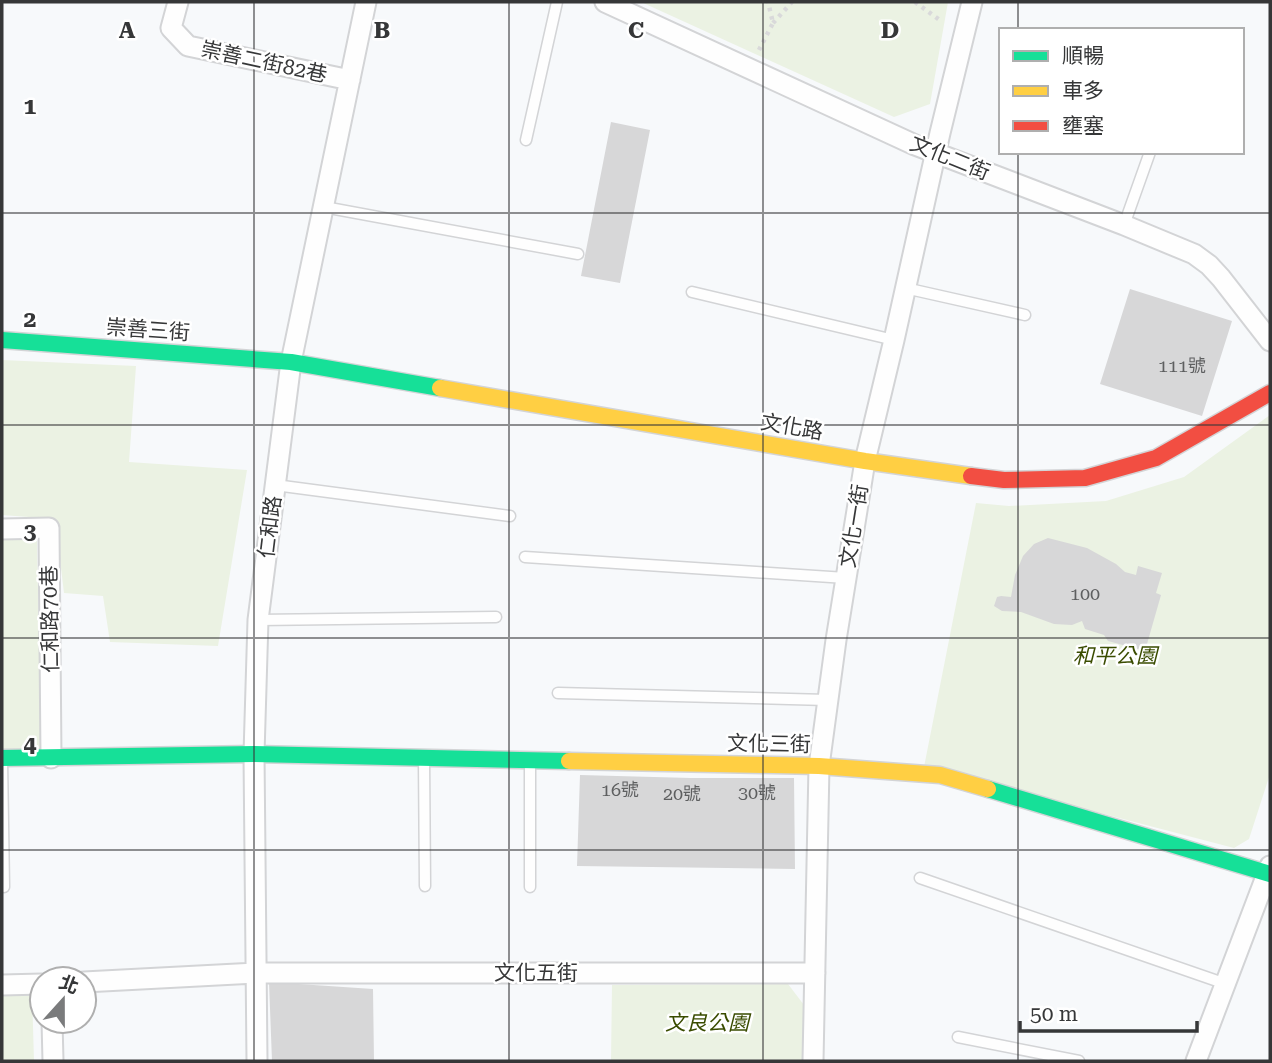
<svg xmlns="http://www.w3.org/2000/svg" width="1272" height="1063" font-family="'Roboto Serif','Noto Sans TC',serif">
	<rect width="100%" height="100%" fill="#f7f9fb"/>
	<path fill="#ebf2e3" d="M641 2H948L930 104 894 117Z
		M2 360 136 366 129 462 247 470 218 646 110 642 103 596 64 593 55 519 2 515Z
		M1270 415V774L1249 839 1234 848 924 767 976 503 1009 506 1106 501 1184 477Z
		M37 539 41 749 2 750V540Z
		M788 984 804 1005 802 1061H611L612 985Z
		M32 992 34 1061H2V994Z"/>
	<path fill="#d7d7d8" d="M611 122 650 130 620 283 581 276Z
		M1130 289 1232 321 1202 416 1100 384Z
		M1048 538 1087 548 1116 564 1125 572 1136 575 1138 566 1162 573 1156 593 1161 595 1145 651 1108 641 1104 635 1085 629 1082 621 1072 625 1054 624 1021 612 1002 611 994 606 997 597 1001 596 1011 597 1015 575 1023 556 1034 544Z
		M580 775 691 778H794L795 869 577 866Z
		M269 982 373 989 374 1061H272Z"/>
	<g fill="none" stroke-linecap="round" stroke-linejoin="round">
		<defs>
			<path id="lane" d="M526 140 557 2
				M324 207 578 254
				M1124 225 1150 152
				M905 288 1025 315
				M692 292 894 340
				M275 485 510 516
				M525 557 846 578
				M258 620 496 617
				M558 693 827 700
				M2 759 4 887
				M424 759 425 886
				M530 762V887
				M920 878 1226 984
				M958 1037 1079 1061"/>
			<path id="street" d="M178 2 171 28 188 46 350 80
				M605 2 915 145 1124 225 1194 254 1209 265 1221 278 1270 341
				M2 529 49 528 51 758
				M84 982 256 973H815
				M2 985 42 984
				M52 1021 53 1061
				M257 1061 254 754 258 620 291 362 366 2
				M813 1061 819 766 836 640 865 461 894 340 940 133 972 2
				M1196 1061 1270 866"/>
			<path id="fast" d="M2 340 291 362 440 388
				M2 758 254 754 569 761
				M988 789 1270 874"/>
			<path id="slow" d="M440 388 865 461 971 476
				M569 761 819 766 940 775 988 789"/>
			<path id="jam" d="M971 476 1004 480 1085 478 1156 458 1270 393"/>
		</defs>
		<use href="#lane" stroke="#d3d4d6" stroke-width="13"/>
		<use href="#street" stroke="#d3d4d6" stroke-width="23"/>
		<use href="#fast" stroke="#d3d4d6" stroke-width="19"/>
		<use href="#slow" stroke="#d3d4d6" stroke-width="19"/>
		<use href="#jam" stroke="#d3d4d6" stroke-width="19"/>
		<path stroke="#d9d9da" stroke-width="4.5" stroke-dasharray="3.5 5" stroke-linecap="butt" d="M915 2 941 21
			M773 23 792 2
			M759 50 773 23 768 2"/>
		<use href="#lane" stroke="#fefefe" stroke-width="10"/>
		<use href="#street" stroke="#fefefe" stroke-width="19"/>
		<use href="#fast" stroke="#16e098" stroke-width="16"/>
		<use href="#slow" stroke="#ffcf43" stroke-width="16"/>
		<use href="#jam" stroke="#f24e42" stroke-width="16"/>
	</g>
	<path fill="none" stroke="#363738" stroke-width="2" stroke-opacity="0.55" d="M254 2V1061M509 2V1061M763 2V1061M1018 2V30M1018 152V1061M2 213H1270M2 425H1270M2 638H1270M2 850H1270"/>
	<g text-anchor="middle" stroke-width="5" stroke-linejoin="round" paint-order="stroke">
		<g font-size="18" fill="#5e5f60">
			<text x="1182" y="372">111號</text>
			<text x="1085" y="600">100</text>
			<text x="620" y="796">16號</text>
			<text x="757" y="799">30號</text>
			<text x="682" y="800">20號</text>
		</g>
		<g font-size="21" fill="#363738" stroke="#fff">
			<text transform="translate(264 62) rotate(12)" y="7">崇善二街82巷</text>
			<text transform="translate(950 158) rotate(22)" y="7">文化二街</text>
			<text transform="translate(148 330) rotate(4)" y="7">崇善三街</text>
			<text transform="translate(792 427) rotate(10)" y="7">文化路</text>
			<text transform="translate(854 526) rotate(-81)" y="7">文化一街</text>
			<text transform="translate(270 527) rotate(-83)" y="7">仁和路</text>
			<text transform="translate(50 619) rotate(-91)" y="7">仁和路70巷</text>
			<text transform="translate(769 744) rotate(1)" y="7">文化三街</text>
			<text x="536" y="980">文化五街</text>
		</g>
		<g font-size="21" font-style="italic" fill="#3a4c00" stroke="#fff">
			<text x="1115" y="663">和平公園</text>
			<text x="707" y="1030">文良公園</text>
		</g>
	</g>
	<g font-size="23" text-anchor="middle" font-weight="bold" fill="#363738" stroke="#fff" stroke-width="5" stroke-linejoin="round" paint-order="stroke">
		<text x="127" y="38">A</text>
		<text x="382" y="38">B</text>
		<text x="636" y="38">C</text>
		<text x="890" y="38">D</text>
		<text x="30" y="114">1</text>
		<text x="30" y="327">2</text>
		<text x="30" y="539">3</text>
		<text x="30" y="752">4</text>
	</g>
	<rect width="1272" height="1063" fill="none" stroke="#363738" stroke-width="7"/>
	<rect x="999" y="28" width="245" height="126" fill="#ffffff" stroke="#afafaf" stroke-width="2"/>
	<rect x="1013" y="51" width="35" height="10" fill="#16e098" stroke="#afafaf" stroke-width="2"/>
	<text x="1062" y="63" font-size="21" fill="#363738">順暢</text>
	<rect x="1013" y="86" width="35" height="10" fill="#ffcf43" stroke="#afafaf" stroke-width="2"/>
	<text x="1062" y="98" font-size="21" fill="#363738">車多</text>
	<rect x="1013" y="121" width="35" height="10" fill="#f24e42" stroke="#afafaf" stroke-width="2"/>
	<text x="1062" y="133" font-size="21" fill="#363738">壅塞</text>
	<g transform="translate(63 1000) rotate(21)"><circle r="33" fill="#ffffff" stroke="#afafaf" stroke-width="2"/>
	<path d="M0-5L12 26L0 18L-12 26Z" fill="#7a7b7c"/>
	<text y="-10" font-size="19" font-weight="bold" text-anchor="middle" fill="#363738">北</text>
	</g>
	<path d="M1020 1021v10h177v-10" fill="none" stroke="#363738" stroke-width="3.5"/>
	<text x="1030" y="1021" font-size="21" fill="#363738" stroke="#ffffff" stroke-width="5" paint-order="stroke">50 m</text>
</svg>
